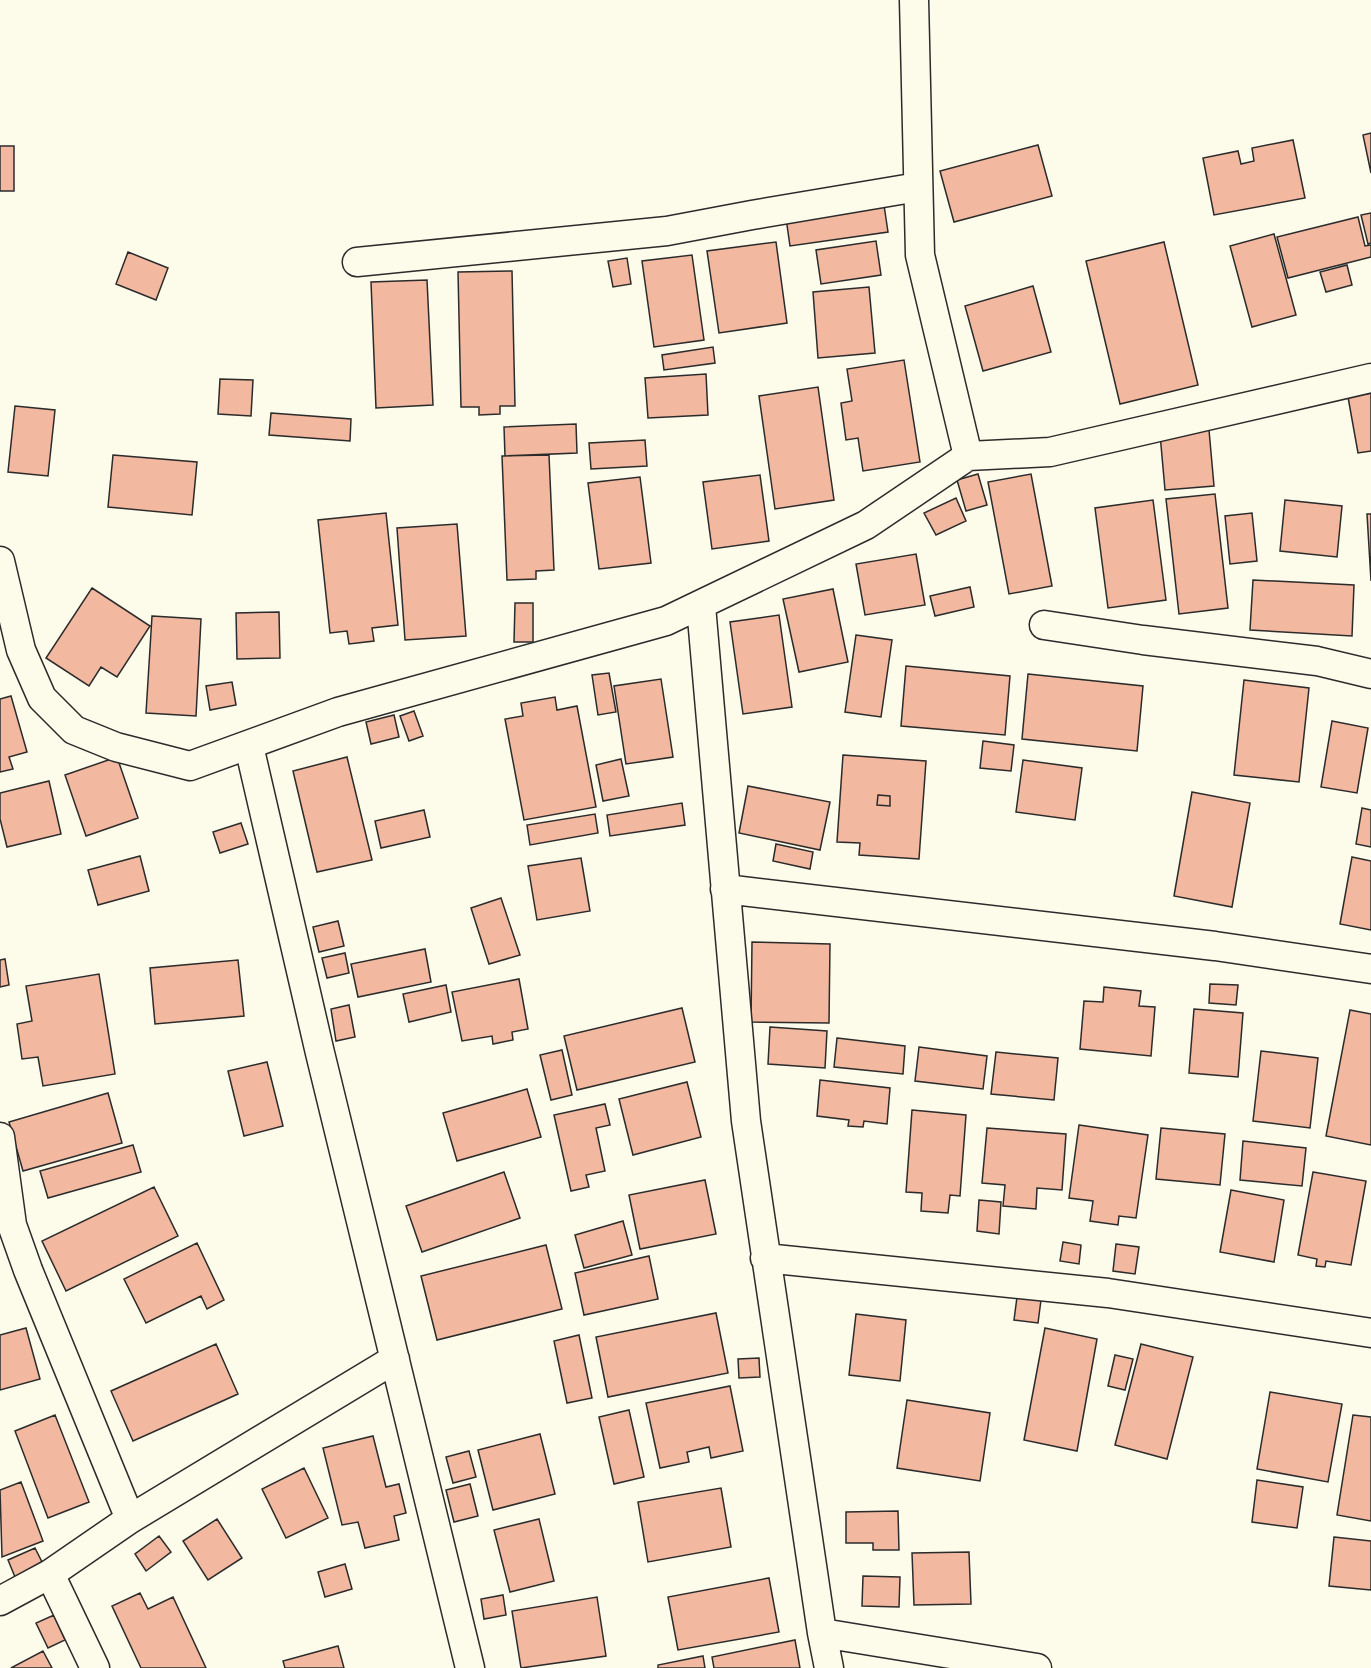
<svg xmlns="http://www.w3.org/2000/svg" width="1371" height="1668" font-family="Poppins,sans-serif">
	<rect width="100%" height="100%" fill="#fdfbea"/>
	<path fill="#f2b8a0" stroke="#2b2b2b" stroke-width="1.5" fill-rule="evenodd" d="M1371 133V173L1363 135Z
		M1293 140 1305 198 1214 215 1203 158 1238 151 1241 164 1254 161 1252 148Z
		M1038 145 1052 196 954 222 940 171Z
		M0 146H14V191H0Z
		M884 205 888 232 790 246 786 218Z
		M1371 213V243L1368 244 1361 215Z
		M1358 217 1365 246 1371 245V257L1288 278 1277 237Z
		M1274 234 1296 315 1252 327 1230 246Z
		M876 241 881 275 821 284 816 250Z
		M776 242 787 323 719 333 707 251Z
		M1164 242 1198 385 1120 404 1086 261Z
		M128 252 168 268 156 300 116 284Z
		M692 255 704 340 654 347 642 261Z
		M627 258 631 284 613 287 608 261Z
		M1347 265 1352 285 1326 292 1320 272Z
		M512 271 515 406H500V414L479 415V407H461L458 272Z
		M427 280 433 405 376 408 371 282Z
		M1033 286 1051 352 983 371 965 306Z
		M869 287 875 353 818 358 813 292Z
		M713 347 715 363 664 370 662 355Z
		M904 360 920 462 863 471 858 438 846 440 841 403 852 401 847 369Z
		M706 374 708 415 648 418 645 378Z
		M220 379 253 380 251 416 218 414Z
		M818 387 834 500 775 509 759 396Z
		M1371 393V451L1358 453 1348 397Z
		M15 406 55 410 48 476 8 472Z
		M271 413 351 419 350 441 269 435Z
		M576 424 577 453 505 456 504 427Z
		M1209 430 1214 486 1165 490 1160 434Z
		M645 440 647 466 591 469 589 443Z
		M113 455 197 462 192 515 108 507Z
		M549 455 554 570 536 571V579L507 580 502 456Z
		M978 474 987 505 966 511 957 480Z
		M1031 474 1052 586 1009 594 988 482Z
		M760 475 769 541 712 549 703 482Z
		M640 477 651 563 599 569 588 483Z
		M1215 494 1228 608 1179 614 1166 499Z
		M956 498 966 521 936 535 924 513Z
		M1153 500 1166 600 1108 608 1095 508Z
		M1285 500 1342 506 1337 557 1280 551Z
		M386 513 398 625 372 628 374 641 349 644 347 631 330 633 318 520Z
		M1252 513 1257 561 1230 564 1225 516Z
		M1367 514H1371V581Z
		M457 524 466 636 405 640 397 528Z
		M916 554 925 605 865 615 856 564Z
		M1253 580 1354 585 1352 636 1250 630Z
		M970 587 974 607 935 616 930 596Z
		M92 588 150 626 117 677 101 667 89 686 46 658Z
		M833 589 848 662 799 672 783 599Z
		M515 603H533V642H514Z
		M279 612 280 658 237 659 236 613Z
		M779 615 792 707 743 714 730 622Z
		M152 616 201 619 196 716 146 713Z
		M856 635 892 640 881 717 845 712Z
		M906 666 1010 676 1005 735 901 726Z
		M609 673 616 712 598 715 592 675Z
		M1028 674 1143 686 1137 751 1022 739Z
		M661 679 673 757 626 764 614 686Z
		M1244 680 1309 688 1299 782 1234 775Z
		M232 682 236 705 210 710 206 686Z
		M11 696 27 752 9 757 13 769 0 772V699Z
		M555 697 557 710 577 706 596 807 524 820 505 719 523 716 521 703Z
		M414 711 423 736 409 741 400 716Z
		M394 715 399 737 371 744 366 722Z
		M1332 721 1368 728 1357 793 1321 787Z
		M983 741 1014 745 1011 771 980 768Z
		M843 755 926 761 919 859 859 855 860 843 837 842ZM878 795 890 796V806L877 805Z
		M117 757 138 818 86 836 65 775Z
		M347 757 372 860 317 872 293 771Z
		M621 759 629 796 603 801 596 765Z
		M1023 760 1082 768 1075 820 1016 812Z
		M49 781 61 834 7 847 0 819V793Z
		M748 786 830 802 820 850 739 833Z
		M1192 792 1250 803 1232 907 1174 896Z
		M878 795 890 796V806L877 805Z
		M682 803 685 825 610 836 607 815Z
		M1362 808 1371 810V847L1356 844Z
		M424 810 430 837 381 848 375 821Z
		M595 814 598 833 530 845 527 825Z
		M241 823 248 844 220 853 213 832Z
		M776 844 813 852 810 869 773 861Z
		M140 856 149 891 98 905 88 870Z
		M1352 857 1371 861V930L1340 924Z
		M581 858 590 911 537 920 528 866Z
		M501 898 520 955 489 964 471 908Z
		M338 921 344 946 319 952 313 927Z
		M752 942 830 944 829 1023 751 1022Z
		M425 949 431 982 358 997 351 964Z
		M345 953 349 973 327 978 322 958Z
		M5 959 9 985 0 987V960Z
		M238 960 244 1016 155 1024 150 968Z
		M99 974 115 1074 43 1086 38 1057 22 1059 17 1024 32 1021 26 986Z
		M519 979 528 1029 512 1032 513 1040 493 1044 492 1036 462 1041 452 992Z
		M1210 984 1238 985 1236 1005 1209 1003Z
		M446 985 451 1012 409 1022 403 994Z
		M1104 987 1141 991 1139 1006 1155 1007 1151 1056 1080 1049 1084 1001 1103 1002Z
		M349 1005 355 1037 336 1041 331 1009Z
		M682 1008 695 1062 577 1090 564 1036Z
		M1194 1009 1243 1013 1238 1077 1189 1073Z
		M1350 1010 1371 1014V1145L1326 1136Z
		M770 1027 827 1031 825 1068 768 1064Z
		M837 1038 905 1046 903 1074 834 1067Z
		M919 1047 987 1056 983 1089 915 1081Z
		M562 1050 572 1095 551 1100 540 1055Z
		M1261 1051 1318 1058 1310 1128 1253 1121Z
		M996 1052 1058 1058 1054 1100 991 1094Z
		M267 1062 283 1126 244 1136 228 1071Z
		M820 1080 890 1088 887 1124 864 1121 863 1127 848 1126 849 1120 817 1116Z
		M687 1082 701 1137 633 1155 619 1099Z
		M527 1089 541 1137 457 1161 443 1113Z
		M108 1093 122 1143 23 1171 9 1122Z
		M605 1104 610 1125 596 1128 605 1171 586 1175 589 1187 571 1191 554 1115Z
		M912 1110 966 1115 960 1196 950 1195 948 1213 921 1211 922 1193 906 1192Z
		M1079 1125 1148 1135 1136 1218 1119 1216 1118 1225 1090 1221 1093 1201 1069 1198Z
		M987 1128 1066 1134 1062 1190 1037 1188 1036 1209 1003 1206 1005 1185 982 1183Z
		M1161 1128 1225 1134 1220 1185 1156 1179Z
		M1243 1141 1306 1148 1302 1186 1240 1180Z
		M133 1145 141 1172 48 1198 40 1171Z
		M504 1172 520 1218 422 1252 406 1206Z
		M1313 1172 1366 1181 1351 1265 1326 1261 1325 1267 1316 1266 1317 1259 1298 1255Z
		M705 1180 716 1234 640 1249 629 1195Z
		M154 1187 178 1236 66 1291 42 1241Z
		M1231 1190 1284 1200 1274 1262 1220 1252Z
		M979 1200 1001 1202 999 1234 977 1231Z
		M623 1221 632 1255 584 1268 575 1235Z
		M1063 1242 1081 1245 1079 1264 1060 1261Z
		M197 1243 224 1300 207 1309 201 1296 146 1323 124 1279Z
		M1116 1244 1139 1247 1135 1274 1113 1271Z
		M546 1245 562 1309 437 1340 421 1276Z
		M649 1256 658 1299 584 1315 575 1273Z
		M1017 1297 1041 1300 1038 1323 1014 1320Z
		M716 1313 728 1373 608 1397 596 1337Z
		M856 1314 906 1320 900 1381 849 1375Z
		M26 1328 40 1379 0 1390V1335Z
		M1045 1328 1097 1339 1077 1451 1024 1440Z
		M579 1335 592 1398 567 1403 554 1341Z
		M216 1344 238 1394 133 1441 111 1391Z
		M1141 1344 1193 1357 1167 1459 1115 1445Z
		M1115 1355 1133 1359 1125 1390 1108 1386Z
		M759 1358 760 1377 739 1378 738 1359Z
		M730 1386 743 1451 711 1458 709 1447 687 1452 689 1462 660 1468 646 1403Z
		M1270 1392 1342 1404 1328 1482 1257 1469Z
		M907 1400 990 1413 980 1481 897 1468Z
		M629 1410 644 1477 614 1484 599 1417Z
		M55 1415 89 1502 48 1518 15 1431Z
		M1353 1415 1371 1417V1521L1337 1515Z
		M540 1434 555 1494 493 1510 478 1450Z
		M373 1436 386 1487 399 1484 406 1513 394 1516 399 1540 365 1548 358 1522 342 1525 323 1448Z
		M469 1451 476 1477 453 1483 446 1457Z
		M304 1468 328 1518 286 1538 262 1489Z
		M1257 1480 1303 1487 1297 1528 1252 1522Z
		M21 1482 43 1541 2 1557 0 1490Z
		M470 1484 478 1516 454 1522 446 1490Z
		M721 1488 731 1547 648 1562 638 1502Z
		M898 1511 899 1550H873V1543H846V1512Z
		M217 1519 242 1558 208 1580 183 1541Z
		M539 1519 554 1581 510 1592 494 1530Z
		M159 1536 171 1552 146 1571 135 1554Z
		M1334 1537 1371 1541V1590L1329 1586Z
		M35 1548 43 1564 15 1577 8 1560Z
		M969 1552 971 1604 914 1605 912 1553Z
		M345 1564 352 1589 325 1597 318 1572Z
		M863 1576 900 1577 899 1607 862 1606Z
		M769 1578 779 1632 678 1650 668 1597Z
		M140 1593 148 1609 173 1597 206 1668H141L112 1606Z
		M503 1595 506 1615 484 1619 481 1599Z
		M597 1597 606 1656 521 1668 512 1611Z
		M54 1615 65 1640 48 1648 36 1623Z
		M795 1640 800 1668H714L712 1657Z
		M338 1646 344 1668H285L283 1661Z
		M43 1651 52 1668H11Z
		M703 1656 705 1668H658V1665Z"/>
	<g fill="none" stroke-linecap="round" stroke-linejoin="round">
		<defs>
			<path id="street" d="M914 0 920 255 968 456
				M357 262 667 231 752 215 918 187
				M0 561 21 650 42 698 74 730 116 747 190 766 338 712 666 621 866 525 968 456 1050 452 1371 378
				M701 606 746 1121 822 1633 829 1668
				M1044 625 1143 640 1317 661 1371 674
				M249 746 320 1053 470 1668
				M725 889 1215 946 1371 969
				M0 1137 12 1225 28 1270 130 1519
				M765 1258 1108 1293 1371 1333
				M50 1574 95 1668
				M0 1601 50 1574 130 1519 395 1359
				M822 1633 1037 1668"/>
		</defs>
		<use href="#street" stroke="#2b2b2b" stroke-width="31"/>
		<use href="#street" stroke="#fdfbea" stroke-width="28"/>
	</g>
</svg>
